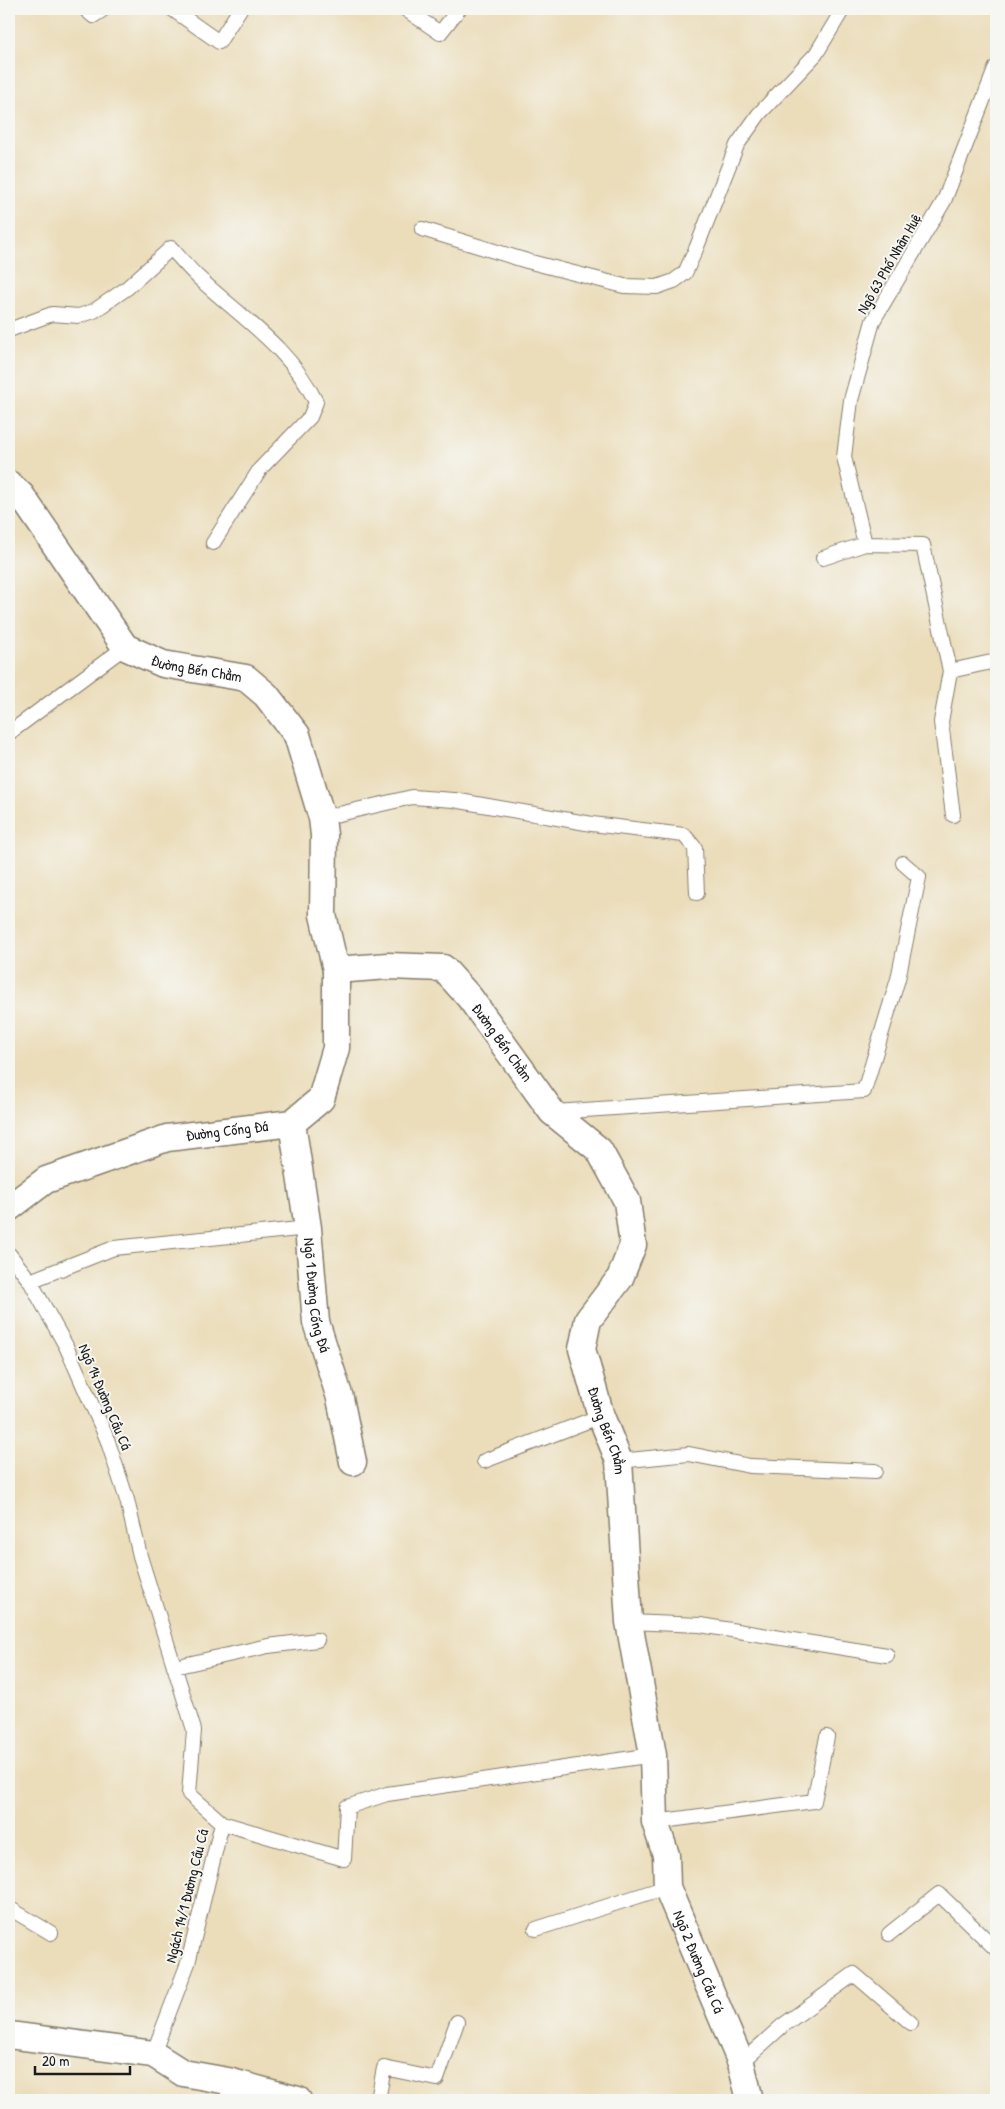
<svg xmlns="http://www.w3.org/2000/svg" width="1005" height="2109" font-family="'Patrick Hand',sans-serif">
	<rect width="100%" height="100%" fill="#f6f6f2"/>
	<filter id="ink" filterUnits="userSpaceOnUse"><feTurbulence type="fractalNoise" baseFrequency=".02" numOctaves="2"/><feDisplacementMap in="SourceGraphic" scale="10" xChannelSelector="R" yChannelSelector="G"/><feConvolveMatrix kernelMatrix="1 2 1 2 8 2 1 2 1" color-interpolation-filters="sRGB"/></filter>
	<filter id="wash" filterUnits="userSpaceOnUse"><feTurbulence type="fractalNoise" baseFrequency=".0096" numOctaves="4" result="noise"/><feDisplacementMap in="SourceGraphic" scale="20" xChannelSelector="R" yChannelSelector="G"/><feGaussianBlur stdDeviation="1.12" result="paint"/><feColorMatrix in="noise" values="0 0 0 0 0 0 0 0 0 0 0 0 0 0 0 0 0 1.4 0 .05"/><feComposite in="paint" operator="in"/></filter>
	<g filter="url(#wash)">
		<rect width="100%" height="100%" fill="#ebddba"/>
	</g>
	<g filter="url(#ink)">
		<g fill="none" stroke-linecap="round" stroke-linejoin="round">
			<defs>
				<path id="lane" d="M85 9 93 16 104 9
					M172 9 219 42 240 9
					M405 9 440 33 459 9
					M422 229 527 261 624 286 657 287 674 281 685 273 696 249 737 145 759 114 816 54 843 9
					M9 330 52 314 79 316 94 311 127 288 171 248C181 259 190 270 200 279 242 318 291 349 316 402L310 417 260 469 213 543
					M865 544 844 457 851 400 873 321 944 201 996 67
					M823 558 865 544 923 545 950 671 996 661
					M950 671 941 722 953 815
					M9 733 125 647
					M322 818 412 797 454 800 592 824 684 835 695 848 697 893
					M555 1112 864 1091 898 979 919 877 903 863
					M9 1254 30 1281 66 1346 107 1439 127 1500 140 1556 194 1730 189 1794 222 1823 188 1963 153 2054
					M30 1281 114 1248 308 1228
					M484 1461 601 1416
					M619 1461 689 1454 750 1466 875 1471
					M629 1622 700 1625 887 1655
					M174 1667 268 1646 317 1640
					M655 1822 814 1801 827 1737
					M222 1823 344 1859 347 1807 387 1794 653 1755
					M9 1908 51 1933
					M536 1929 667 1887
					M889 1934 939 1894 996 1949
					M741 2063 782 2026 854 1974 911 2023
					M228 2081V2100
					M378 2100 384 2068 437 2079 457 2022"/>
				<g id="street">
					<path id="s1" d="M9 484 21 495 125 647 163 664 246 678 266 695 297 735 322 818 324 835 323 915 336 970 388 966 443 968 470 998 552 1112 599 1150 627 1201 633 1245 620 1278 588 1320 582 1349 601 1416 619 1461 629 1622 653 1755 655 1822 666 1855 667 1887 741 2063 750 2100"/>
					<path id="s2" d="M292 1123 308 1228 316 1322 340 1398 353 1462"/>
					<path id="s3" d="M9 1208 46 1180 167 1138 292 1123 321 1099 336 1048V970"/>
					<path d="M9 2035 153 2054 183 2073 228 2081 298 2100"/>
				</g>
			</defs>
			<use href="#lane" stroke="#847c6b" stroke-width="16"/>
			<use href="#street" stroke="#847c6b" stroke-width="29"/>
			<use href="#lane" stroke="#fff" stroke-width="14"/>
			<use href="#street" stroke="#fff" stroke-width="26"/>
		</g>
	</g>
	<g text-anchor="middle" stroke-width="4" stroke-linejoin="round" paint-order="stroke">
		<g font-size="15" fill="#1c1c1c" stroke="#f6f6f2">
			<text transform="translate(889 264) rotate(-60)" y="5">Ngõ 63 Phố Nhân Huệ</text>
			<text dy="5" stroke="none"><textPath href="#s1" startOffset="276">Đường Bến Chằm</textPath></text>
			<text dy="5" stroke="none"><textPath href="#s1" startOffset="846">Đường Bến Chằm</textPath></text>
			<text dy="5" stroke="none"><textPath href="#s3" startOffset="235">Đường Cống Đá</textPath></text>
			<text dy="5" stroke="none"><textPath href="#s2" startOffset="174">Ngõ 1 Đường Cống Đá</textPath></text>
			<text transform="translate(105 1397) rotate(67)" y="5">Ngõ 14 Đường Cầu Cá</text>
			<text dy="5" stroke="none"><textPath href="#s1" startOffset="1298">Đường Bến Chằm</textPath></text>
			<text transform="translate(187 1896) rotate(-76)" y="5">Ngách 14/1 Đường Cầu Cá</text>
			<text dy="5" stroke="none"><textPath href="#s1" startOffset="1842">Ngõ 2 Đường Cầu Cá</textPath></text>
		</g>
	</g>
	<rect width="1005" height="2109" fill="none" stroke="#f6f6f2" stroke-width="30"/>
	<path d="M35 2066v8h95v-8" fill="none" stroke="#1c1c1c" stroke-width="2.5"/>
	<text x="42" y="2066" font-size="15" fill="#1c1c1c" stroke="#f6f6f2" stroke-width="4" paint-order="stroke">20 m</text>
</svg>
